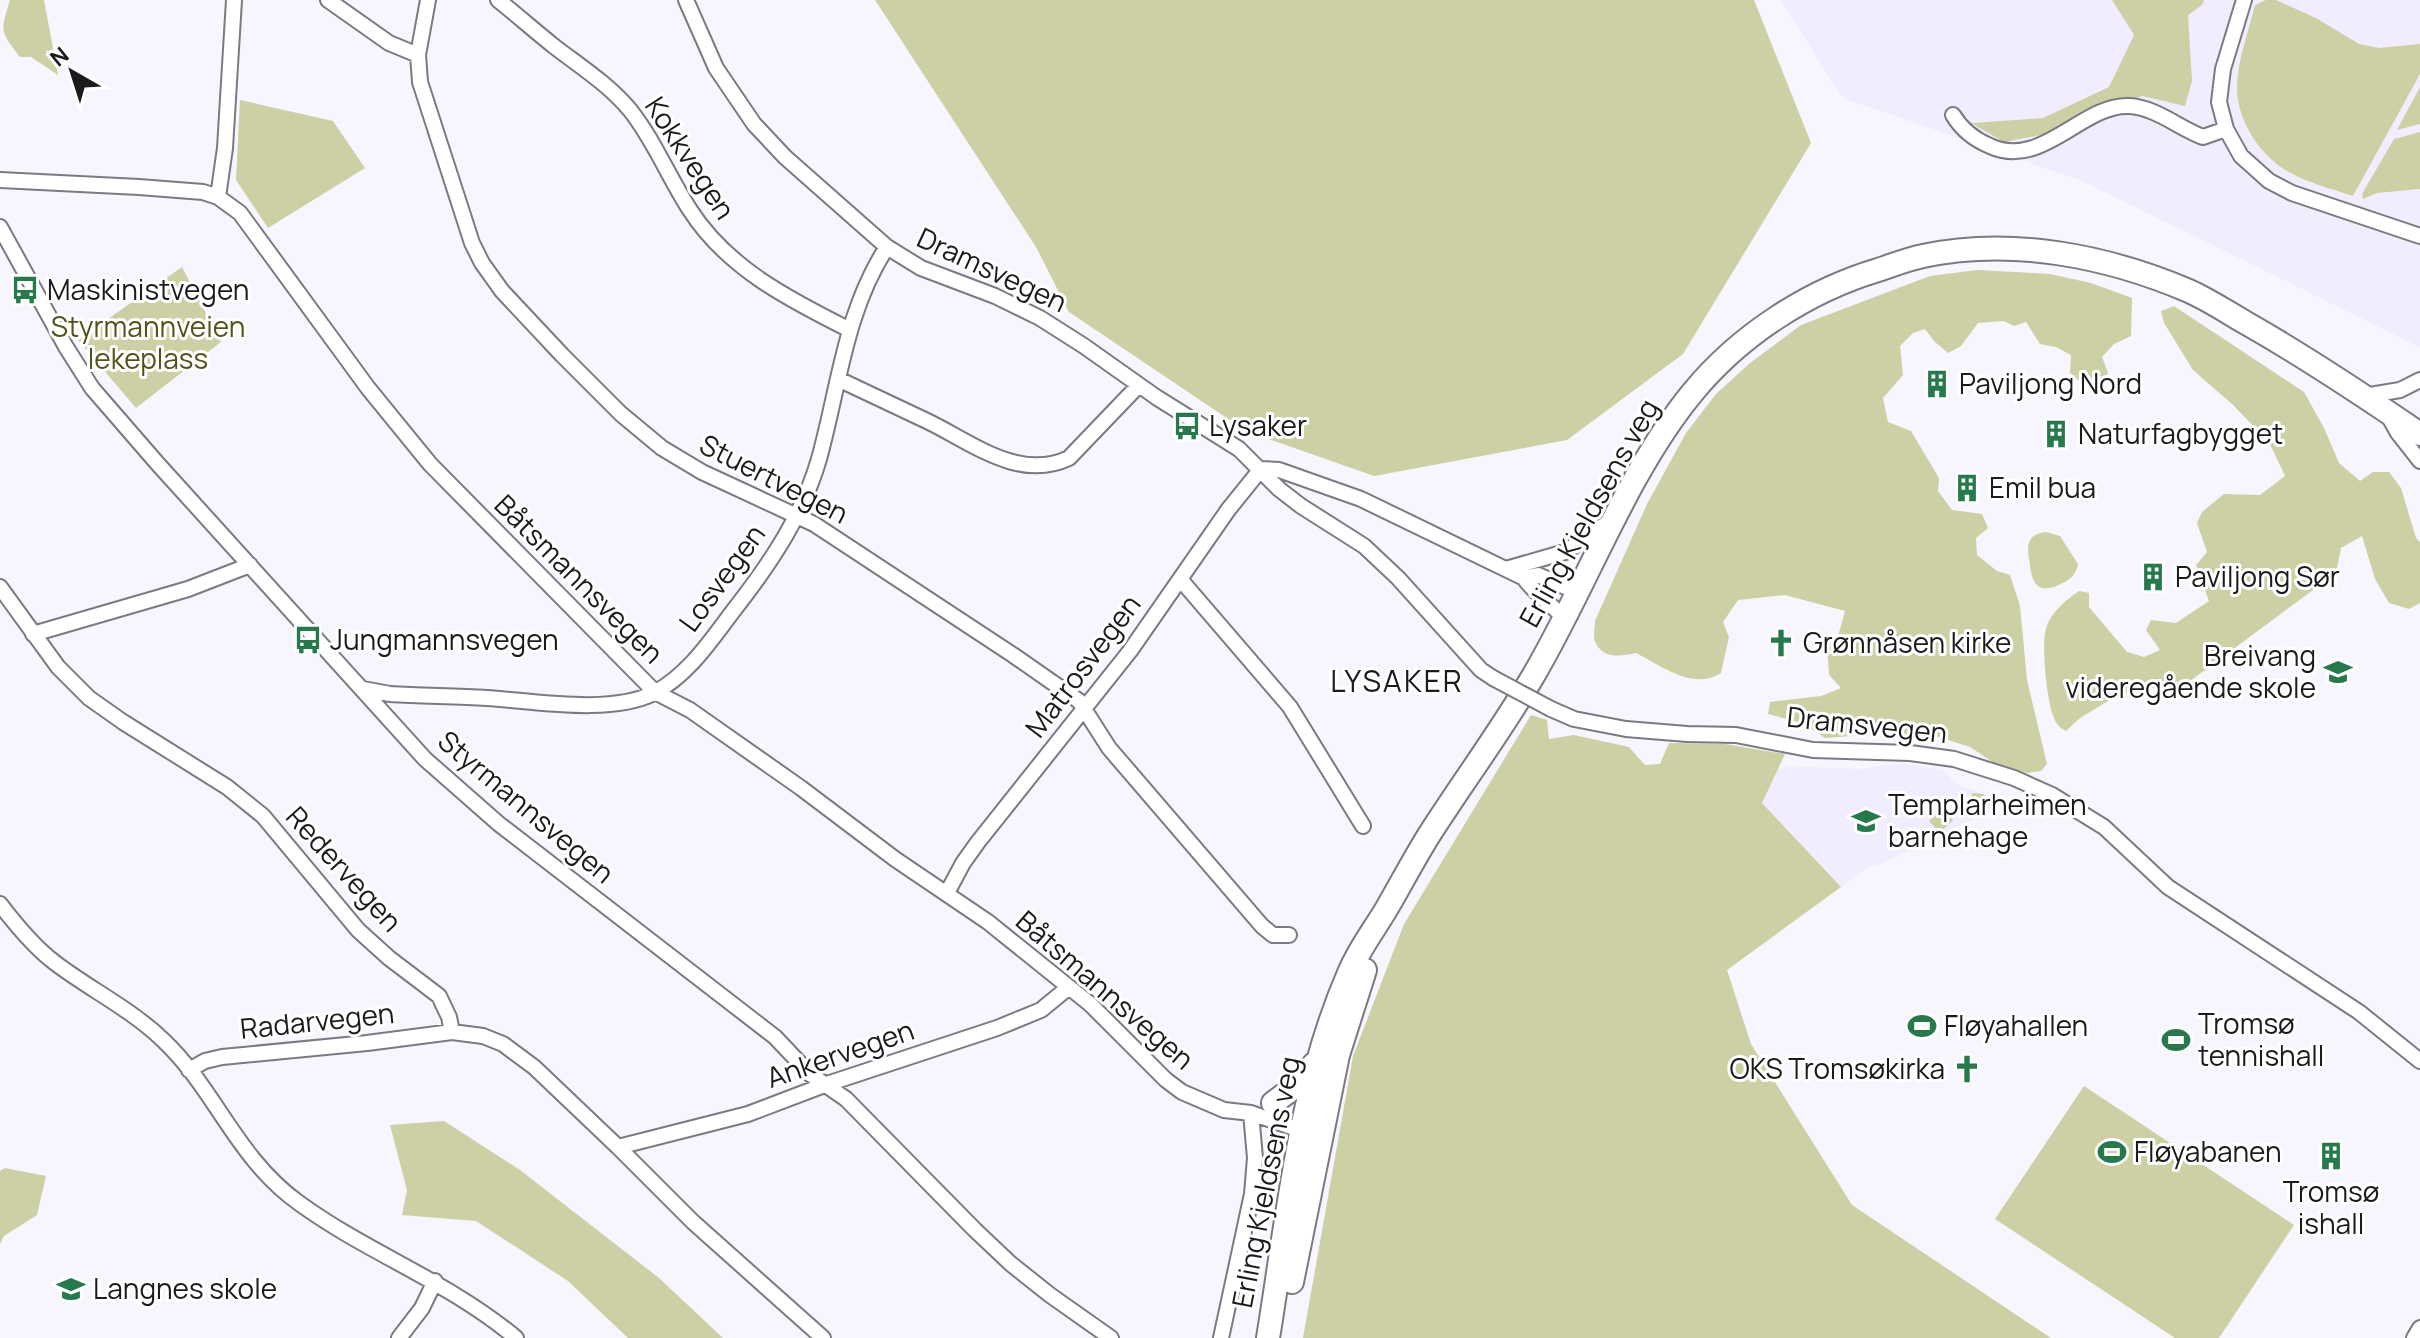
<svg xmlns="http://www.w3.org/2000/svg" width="2420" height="1338" font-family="Manrope,sans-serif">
	<rect width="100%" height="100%" fill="#f7f6fe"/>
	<path fill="#f1edff" d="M1780 0H2420V347L2082 181 1843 98Z
		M1900 763 1946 771 1953 782 1993 798 1997 801V808L1874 867 1872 865 1841 887 1762 803 1777 770 1790 766 1859 769Z"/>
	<path fill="#ccd0a4" d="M10 0H44L58 75 31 57H20C0 30 0 33 10 0Z
		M875 0H1754L1811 143 1683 354 1567 440 1374 476 1246 431 1069 312 1036 247Z
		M2112 0H2204L2202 5 2188 15 2192 81 2185 106 2142 96 2094 110 2046 134 2004 142 1971 123 2043 118 2109 87 2134 35Z
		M2266 0H2276L2316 18 2359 44 2379 48 2420 44V74L2353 196C2332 189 2308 183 2289 172 2259 155 2236 119 2237 85 2238 60 2249 29 2255 5Z
		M2420 87V124L2397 130Z
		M240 100 333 121 365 168 268 228 236 180Z
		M2420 132V189L2377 193 2363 199 2362 194 2394 139Z
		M182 267 221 342 136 408 78 340Z
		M1977 270 2050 274 2091 283 2132 298 2131 336 2114 344 2102 357 2108 373 2101 383 2086 386 2070 373 2071 355 2056 347 2040 344 2026 322 2014 326 2004 321 1978 323 1961 346 1948 353 1935 342 1925 329 1913 333 1900 346 1903 375 1883 398 1888 422 1911 431 1939 478 1938 491 1952 510 1982 514 1988 528 1976 538 1977 555 1997 571 2010 575 2020 606 2027 680 2047 764 2041 771 2027 773 1997 765 1970 747 1933 735 1877 734 1825 738 1802 723 1768 714 1770 702 1821 696 1841 688 1829 675 1827 645 1837 640 1845 611 1785 595 1738 600 1723 622 1729 637 1721 673C1693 691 1662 666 1636 653 1622 656 1602 660 1595 641 1593 636 1595 626 1595 621L1647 504 1686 433 1716 394 1750 363 1801 325 1930 276Z
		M2174 306 2304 392 2324 428 2339 463 2360 481 2373 472H2389L2401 488 2416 538 2420 542V603L2409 609 2389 603 2375 579 2362 536 2341 548 2336 573 2182 687 2139 688 2108 701 2080 718 2066 731C2060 728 2056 724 2054 718 2047 704 2041 644 2046 629 2050 613 2066 600 2079 591L2089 593V607L2127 652 2144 657 2160 650 2146 630 2151 620 2176 623 2209 601 2196 565 2207 552 2197 523 2202 512 2224 494 2260 495 2285 476 2269 442 2232 404 2193 370 2164 323 2161 311Z
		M2046 532 2060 536 2078 564C2076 574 2072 578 2063 583 2042 594 2032 588 2030 565 2029 557 2026 548 2030 540 2034 534 2040 533 2046 532Z
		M1531 715 1547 720 1549 739 1574 735 1629 747 1645 765 1660 764 1669 743 1725 744 1785 754 1762 803 1841 887 1727 970 1751 1044 1852 1205 2051 1338H1303L1353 1056 1404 924Z
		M1973 793 1983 794 1989 799V805L1986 809 1976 810 1967 802Z
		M1942 808 1953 820 1940 833 1929 821Z
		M2084 1086 2294 1225 2219 1338H2175L1995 1219Z
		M444 1121 520 1170 659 1278 723 1338H628L568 1281 476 1221 402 1215 407 1190 390 1125Z
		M5 1168 46 1176 37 1215 4 1236 0 1244V1171Z"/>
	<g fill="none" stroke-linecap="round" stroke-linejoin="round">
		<defs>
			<path id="minor" d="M234 0 225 148 218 197 240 213 368 388 430 464 655 692 690 710 801 788 895 859 988 922 1090 1004 1166 1080 1182 1092 1224 1110 1251 1113 1297 1129H1307
				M328 0 389 43 418 55
				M428 0 418 55 420 82 472 243 482 263 502 291 562 355 621 414 662 448 702 472 814 524 1013 655 1079 701 1109 748 1262 926 1273 935H1289
				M498 0C517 15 536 32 555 47 581 67 608 84 630 110 654 140 669 178 690 210 727 268 790 300 850 330
				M686 0 716 68 754 124 785 157 887 247 921 268 995 296 1040 318 1084 346 1156 397 1239 449 1279 489 1301 506 1364 546 1398 578 1481 670 1493 678
				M2244 0 2223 69 2219 102 2226 129 2241 156 2269 181 2292 193 2420 236
				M1953 115C1962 130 1973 139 1990 146 2042 170 2082 104 2129 106 2155 107 2179 128 2203 137L2226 129
				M0 180 139 187 203 192 218 197
				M0 227 66 347 92 388 157 463 425 759 499 824 775 1037 810 1074 846 1099 975 1230 1011 1264 1050 1295 1111 1338
				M838 379C868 393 897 407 927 421 971 442 1019 482 1069 458L1139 385
				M2364 396 2400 390 2420 380
				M2389 417 2398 433 2420 461
				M1261 469 1279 470 1361 499 1524 578C1534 593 1551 604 1564 618
				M1506 569 1565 552 1610 521
				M1524 578 1538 575 1577 592
				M1180 579 1290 707 1363 826
				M0 587 58 667 89 698 123 722 227 787 263 816 358 930 389 958 439 996 449 1017 452 1032
				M33 634 188 589 250 565
				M363 689 390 694C422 696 455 696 487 698 535 701 610 715 654 693 690 674 713 637 737 606 772 561 803 514 819 459 839 387 845 311 887 247
				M1551 709 1574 719 1626 729 1687 734 1736 735 1813 750 1910 753 1954 759 2014 778 2052 795 2104 827 2168 887 2359 1012 2420 1061
				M947 893 963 863 978 842 1130 651 1228 510 1261 469
				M0 904C16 925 33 946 54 962 89 989 131 1009 163 1040 216 1090 236 1158 299 1203 369 1254 448 1281 516 1338
				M189 1070 205 1061 222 1057 367 1043 452 1032 483 1036 503 1044 534 1067 618 1147 693 1222 823 1338
				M618 1147 748 1114 827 1084 997 1028 1041 1010 1069 987
				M399 1338 422 1308 435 1281
				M1221 1338 1252 1194 1255 1158 1251 1113
				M2414 1338 2420 1328"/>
			<path id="highway" d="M1273 1103 1292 1089 1314 1064
				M1292 1282 1338 1055 1365 970
				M1268 1338C1288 1216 1299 1087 1349 973 1359 949 1374 930 1387 908 1401 884 1414 859 1429 835 1463 782 1500 732 1532 678 1586 587 1626 473 1693 392 1740 335 1808 291 1878 270 1893 265 1908 259 1923 256 2011 237 2107 256 2189 291 2209 300 2227 312 2246 323 2306 357 2363 395 2420 434"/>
		</defs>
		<use href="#minor" stroke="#7b7a82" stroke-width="18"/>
		<use href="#highway" stroke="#7b7a82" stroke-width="26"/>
		<use href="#minor" stroke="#fff" stroke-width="14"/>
		<use href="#highway" stroke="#fff" stroke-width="22"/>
		<defs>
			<path id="minor-bridge" d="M1493 678 1551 709"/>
		</defs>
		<use href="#minor-bridge" stroke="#7b7a82" stroke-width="18" stroke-linecap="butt"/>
		<use href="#minor-bridge" stroke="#fff" stroke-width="14"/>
	</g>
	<defs>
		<symbol id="bus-bare" viewBox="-9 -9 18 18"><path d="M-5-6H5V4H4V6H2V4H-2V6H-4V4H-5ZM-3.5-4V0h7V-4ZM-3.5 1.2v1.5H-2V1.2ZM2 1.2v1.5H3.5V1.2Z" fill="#25794b" stroke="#fff" stroke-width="2.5" paint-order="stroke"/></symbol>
		<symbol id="building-bare" viewBox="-9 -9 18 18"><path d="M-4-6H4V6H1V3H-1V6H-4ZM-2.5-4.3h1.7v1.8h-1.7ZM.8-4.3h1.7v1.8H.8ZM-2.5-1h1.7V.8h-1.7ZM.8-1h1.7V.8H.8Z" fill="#25794b" stroke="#fff" stroke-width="2.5" paint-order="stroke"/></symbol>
		<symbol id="church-bare" viewBox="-9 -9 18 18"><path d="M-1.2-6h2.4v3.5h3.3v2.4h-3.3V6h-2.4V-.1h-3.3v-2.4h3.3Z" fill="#25794b" stroke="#fff" stroke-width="2.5" paint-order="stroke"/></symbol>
		<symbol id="school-bare" viewBox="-9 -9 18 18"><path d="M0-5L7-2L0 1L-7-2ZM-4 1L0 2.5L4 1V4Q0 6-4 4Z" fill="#25794b" stroke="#fff" stroke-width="2.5" paint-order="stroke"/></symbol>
		<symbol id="stadium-bare" viewBox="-9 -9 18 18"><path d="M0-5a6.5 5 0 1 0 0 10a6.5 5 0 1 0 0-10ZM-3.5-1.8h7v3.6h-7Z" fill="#25794b" stroke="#fff" stroke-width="2.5" paint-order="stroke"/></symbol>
	</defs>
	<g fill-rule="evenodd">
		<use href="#bus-bare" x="5" y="270" width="40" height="40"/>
		<use href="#building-bare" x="1917" y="364" width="40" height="40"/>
		<use href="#bus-bare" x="1167" y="406" width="40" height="40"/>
		<use href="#building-bare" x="2036" y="414" width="40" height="40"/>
		<use href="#building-bare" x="1947" y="468" width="40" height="40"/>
		<use href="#building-bare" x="2133" y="557" width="40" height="40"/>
		<use href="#bus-bare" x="288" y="620" width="40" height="40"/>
		<use href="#church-bare" x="1761" y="623" width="40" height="40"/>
		<use href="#school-bare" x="2318" y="652" width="40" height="40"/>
		<use href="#school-bare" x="1846" y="801" width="40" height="40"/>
		<use href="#stadium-bare" x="1902" y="1006" width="40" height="40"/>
		<use href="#stadium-bare" x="2156" y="1020" width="40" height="40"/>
		<use href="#church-bare" x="1947" y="1049" width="40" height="40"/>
		<use href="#stadium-bare" x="2092" y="1132" width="40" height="40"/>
		<use href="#building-bare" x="2311" y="1136" width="40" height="40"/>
		<use href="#school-bare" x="51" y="1269" width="40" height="40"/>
	</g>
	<g text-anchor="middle" stroke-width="6" stroke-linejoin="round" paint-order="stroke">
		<g font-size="28" fill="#1b1a1d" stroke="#fff">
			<text transform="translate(690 158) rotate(57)" y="10">Kokkvegen</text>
			<text transform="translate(992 270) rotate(25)" y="10">Dramsvegen</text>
			<text transform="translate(774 479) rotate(27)" y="10">Stuertvegen</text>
			<text transform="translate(1589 513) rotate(-61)" y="10">Erling Kjeldsens veg</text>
			<text transform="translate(722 578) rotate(-54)" y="10">Losvegen</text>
			<text transform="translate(579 579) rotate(45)" y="10">Båtsmannsvegen</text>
			<text transform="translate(1083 666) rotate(-53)" y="10">Matrosvegen</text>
			<text transform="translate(1867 725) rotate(6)" y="10">Dramsvegen</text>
			<text transform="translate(526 807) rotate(40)" y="10">Styrmannsvegen</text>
			<text transform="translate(344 869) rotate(48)" y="10">Redervegen</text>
			<text transform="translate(1105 990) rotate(41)" y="10">Båtsmannsvegen</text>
			<text transform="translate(317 1021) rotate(-6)" y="10">Radarvegen</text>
			<text transform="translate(840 1054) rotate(-19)" y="10">Ankervegen</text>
			<text transform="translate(1266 1182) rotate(-79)" y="10">Erling Kjeldsens veg</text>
		</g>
		<g font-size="28" fill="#1b1a1d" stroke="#fff" text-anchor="start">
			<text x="47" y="300">Maskinistvegen</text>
			<text x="1959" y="394">Paviljong Nord</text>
			<text x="1209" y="436">Lysaker</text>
			<text x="2078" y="444">Naturfagbygget</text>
			<text x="1989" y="498">Emil bua</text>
			<text x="2175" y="587">Paviljong Sør</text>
			<text x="330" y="650">Jungmannsvegen</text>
			<text x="1803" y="653">Grønnåsen kirke</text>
			<text x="2316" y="666" text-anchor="end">Breivang<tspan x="2316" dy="32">videregående skole</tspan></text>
			<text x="1888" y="815">Templarheimen<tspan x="1888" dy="32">barnehage</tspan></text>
			<text x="2198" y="1034">Tromsø<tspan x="2198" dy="32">tennishall</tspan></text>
			<text x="1944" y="1036">Fløyahallen</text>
			<text x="1945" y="1079" text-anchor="end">OKS Tromsøkirka</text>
			<text x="2134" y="1162">Fløyabanen</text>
			<text x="2331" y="1202" text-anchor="middle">Tromsø<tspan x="2331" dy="32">ishall</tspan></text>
			<text x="93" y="1299">Langnes skole</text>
		</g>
		<g font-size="28" fill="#51531b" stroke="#fff">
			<text x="148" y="337">Styrmannveien<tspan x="148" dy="32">lekeplass</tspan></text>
		</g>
		<g font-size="30" letter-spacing="2" fill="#1b1a1d" stroke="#fff">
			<text x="1397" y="692">LYSAKER</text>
		</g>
	</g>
	<g transform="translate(72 72) rotate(321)" stroke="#ffffff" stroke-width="6" paint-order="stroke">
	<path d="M0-6L14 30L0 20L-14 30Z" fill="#1b1a1d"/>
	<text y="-12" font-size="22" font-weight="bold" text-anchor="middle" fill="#1b1a1d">N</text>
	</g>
</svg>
